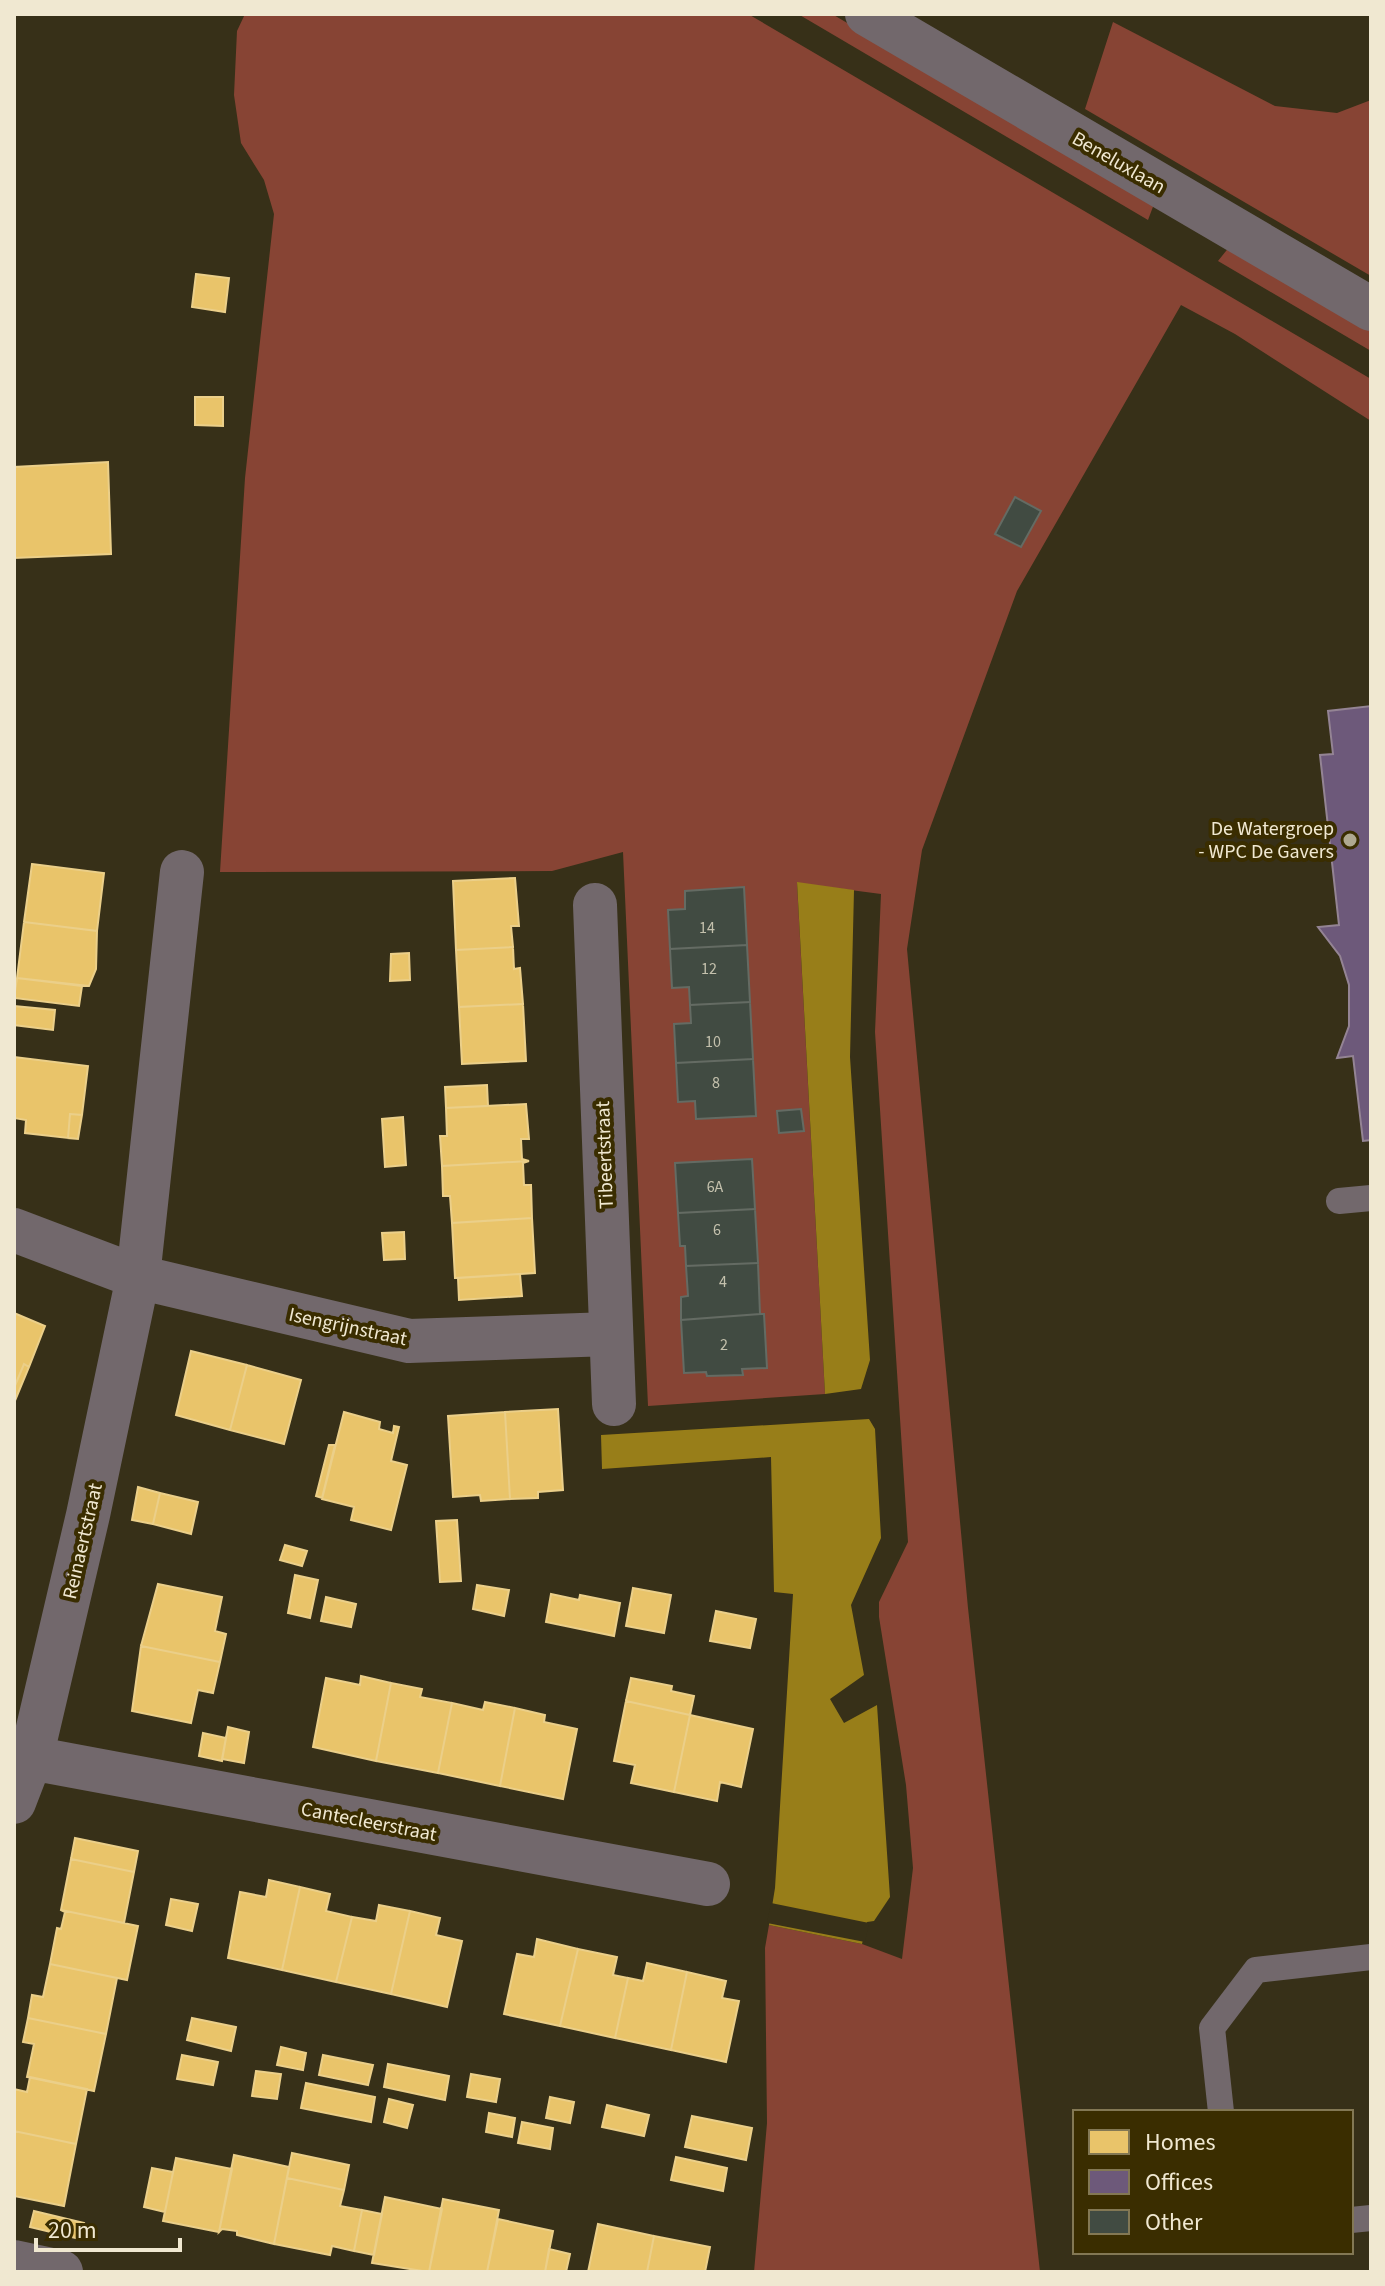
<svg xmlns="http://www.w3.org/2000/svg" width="1385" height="2286" font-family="'Source Sans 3',sans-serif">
	<rect width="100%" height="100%" fill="#373018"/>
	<path fill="#874434" d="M245 14H748L1371 379V421L1235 334 1181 305 1017 591 922 850 907 949 968 1608 1040 2272H754L767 2123 765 1948 769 1925 862 1944 902 1959 913 1868 906 1785 879 1617V1602L908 1542 875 1032 881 894 797 883 825 1394 648 1406 623 852 552 871 220 872 245 478 274 214 264 180 241 143 234 95 237 31Z
		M798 14H832L1154 204 1148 220Z
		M1113 22 1275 106 1337 113 1371 100V276L1085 109Z
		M1230 246 1371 329V351L1218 261Z"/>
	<path fill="#987e19" d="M797 882 854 890 850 1057 870 1360 861 1389 825 1394Z
		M869 1419 875 1429 881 1538 851 1605 864 1675 830 1699 844 1723 877 1705 890 1897 874 1921 867 1922 862 1944 769 1925 775 1888 793 1594 774 1592 771 1457 602 1469 601 1435Z"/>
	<path fill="#373018" d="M771 1903 869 1923 865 1942 767 1923Z"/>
	<path fill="#e9c46a" stroke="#ebcf89" stroke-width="2" d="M196 274 229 278 225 312 192 307Z
		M195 397H223V426L195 425Z
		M108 462 111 554 14 558V467Z
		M32 864 104 873 97 931 24 922Z
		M515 878 519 926H511L513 947 456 950 453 881Z
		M24 922 97 931 96 969 89 986 17 978Z
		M513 947 514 969 520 968 523 1004 459 1007 456 950Z
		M409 953 410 980 390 981 391 954Z
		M17 978 82 986 79 1006 14 998Z
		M523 1004 526 1061 462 1064 459 1007Z
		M14 1006 55 1010 53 1030 14 1025Z
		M14 1057 88 1066 82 1115 70 1114 68 1138 25 1133 26 1120 14 1118Z
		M487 1085 488 1106 446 1108 445 1087Z
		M526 1104 529 1139H521L522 1159 529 1161 442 1166 440 1136H447L446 1108Z
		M70 1114 82 1115 78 1139 68 1138Z
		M403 1117 406 1165 385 1167 382 1119Z
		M529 1161 523 1163 524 1185H531L532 1218 452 1223 450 1196H443L442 1166Z
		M532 1218 535 1273 455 1278 452 1223Z
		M404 1232 405 1259 384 1260 382 1233Z
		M520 1274 522 1296 459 1300 458 1278Z
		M14 1313 45 1326 29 1367 24 1364 14 1388Z
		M191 1351 247 1365 230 1430 176 1415Z
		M24 1364 29 1367 14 1403V1388Z
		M247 1365 301 1380 284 1444 230 1430Z
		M558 1409 563 1490 538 1492V1498L510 1499 505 1412Z
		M344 1412 380 1422 379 1429 393 1433 394 1426 399 1427 391 1461 407 1465 391 1530 351 1520 354 1507 322 1499Z
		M505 1412 510 1499 481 1501 480 1495 453 1497 448 1416Z
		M329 1445H335L322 1498 316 1496Z
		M138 1487 160 1493 153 1524 132 1520Z
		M160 1493 198 1502 191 1534 153 1524Z
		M457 1520 461 1581 440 1582 436 1521Z
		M285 1545 307 1551 302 1566 280 1560Z
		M295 1575 318 1580 310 1618 288 1613Z
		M158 1584 222 1597 215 1631 226 1634 220 1662 141 1646Z
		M477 1585 509 1590 504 1616 473 1609Z
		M633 1588 671 1595 664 1633 626 1626Z
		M551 1594 579 1600 580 1595 620 1603 614 1636 546 1622Z
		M326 1597 356 1604 351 1627 321 1621Z
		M716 1611 756 1619 750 1648 710 1641Z
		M141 1646 220 1662 213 1693 198 1690 191 1723 132 1711Z
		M361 1676 391 1683 376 1761 313 1747 326 1678 360 1685Z
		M631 1678 672 1686 671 1691 694 1696 690 1715 626 1701Z
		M391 1683 422 1689 420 1697 452 1703 438 1773 376 1761Z
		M626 1701 690 1715 674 1792 631 1783 635 1765 614 1761Z
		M485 1702 515 1708 500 1786 438 1773 452 1703 483 1710Z
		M515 1708 545 1715 544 1722 577 1729 563 1799 500 1786Z
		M690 1715 753 1729 741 1787 720 1782 717 1801 674 1792Z
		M228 1727 249 1732 244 1763 222 1759Z
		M203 1733 226 1738 222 1761 199 1756Z
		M75 1838 138 1851 134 1872 71 1859Z
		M71 1859 134 1872 124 1923 61 1910Z
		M269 1880 300 1887 282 1970 228 1958 240 1892 266 1897Z
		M300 1887 330 1894 326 1911 352 1917 336 1982 282 1970Z
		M171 1899 198 1904 192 1931 166 1925Z
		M379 1905 410 1911 391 1994 336 1982 352 1917 376 1921Z
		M61 1910 138 1926 127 1980 50 1964 57 1928 61 1929 65 1912Z
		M410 1911 440 1918 436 1935 462 1941 447 2007 391 1994Z
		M537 1939 578 1949 560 2026 504 2014 517 1954 534 1957Z
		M578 1949 617 1957 613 1975 628 1978 615 2038 560 2026Z
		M647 1963 687 1972 671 2050 615 2038 628 1978 643 1981Z
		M50 1964 117 1978 106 2034 28 2018 32 1995 43 1997Z
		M687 1972 726 1981 722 1998 739 2001 726 2062 671 2050Z
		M28 2018 106 2034 94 2091 27 2077 34 2044 23 2042Z
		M192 2018 236 2027 231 2051 187 2040Z
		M281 2047 306 2053 303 2070 277 2065Z
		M182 2055 218 2062 213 2085 177 2079Z
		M323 2055 373 2065 368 2085 319 2075Z
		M388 2064 449 2076 445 2100 384 2087Z
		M256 2071 281 2074 277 2099 252 2096Z
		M471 2074 500 2079 496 2102 467 2097Z
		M30 2077 87 2089 76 2144 14 2131V2089L27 2092Z
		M306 2083 375 2097 371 2122 301 2108Z
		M550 2097 574 2102 570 2123 546 2118Z
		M389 2099 413 2105 407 2128 384 2122Z
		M607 2105 649 2115 644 2136 602 2127Z
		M489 2113 515 2118 512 2137 486 2132Z
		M692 2116 752 2128 746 2160 685 2147Z
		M522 2122 553 2128 550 2149 518 2143Z
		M14 2131 76 2144 64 2206 14 2196Z
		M292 2153 349 2165 344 2190 287 2178Z
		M234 2155 289 2167 274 2244 237 2235V2231L222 2229 219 2232Z
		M676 2157 727 2168 723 2191 671 2180Z
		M176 2158 232 2169 219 2232 163 2221Z
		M152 2168 173 2172 165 2212 144 2207Z
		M287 2178 344 2190 340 2206 362 2210 354 2251 332 2246 330 2255 274 2244Z
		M385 2197 442 2209 429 2272 372 2263Z
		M443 2199 499 2210 487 2272H429Z
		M362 2210 382 2214 374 2255 354 2251Z
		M34 2211 84 2223 80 2239 30 2227Z
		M498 2219 553 2231 545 2272H487Z
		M598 2224 654 2236 647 2272H588Z
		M654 2236 710 2247 705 2272H647Z
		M549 2249 570 2254 566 2272H545Z"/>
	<path fill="#6d597a" stroke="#948494" stroke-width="2" d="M1371 706V1140L1363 1141 1353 1056 1337 1058 1349 1026V985L1340 956 1318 927 1339 925 1320 755 1333 754 1328 711Z"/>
	<path fill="#414b42" stroke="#646b63" stroke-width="2" d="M1015 497 1041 511 1021 547 995 534Z
		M744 887 747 945 670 949 668 910 685 909V891Z
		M747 945 750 1002 690 1005 689 987 672 988 670 949Z
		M750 1002 753 1059 676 1063 674 1024 691 1023 690 1005Z
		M753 1059 756 1116 696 1119 695 1101 678 1102 676 1063Z
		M801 1109 804 1131 779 1133 777 1111Z
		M752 1159 755 1209 678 1213 675 1163Z
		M755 1209 758 1263 686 1266 685 1246H680L678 1213Z
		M758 1263 760 1314 681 1320V1297L688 1296 686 1266Z
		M760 1314H764L767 1368 742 1369 743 1375 707 1376 706 1372 684 1373 681 1320Z"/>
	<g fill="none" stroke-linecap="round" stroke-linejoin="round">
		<path stroke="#72686c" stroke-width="26" d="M1339 1201 1371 1198
			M1221 2112 1212 2028 1256 1970 1371 1957
			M1351 2220 1371 2218"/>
		<path stroke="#72686c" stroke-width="44" d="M595 905 614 1404
			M14 1230 138 1277 409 1341 610 1334
			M31 1758 708 1884
			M14 1802 31 1758 88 1515 138 1277 182 872
			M14 2262 61 2272"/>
		<path stroke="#72686c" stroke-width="44" d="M867 14 1371 309"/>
	</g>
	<circle fill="#afa890" stroke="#3a2d00" stroke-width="3" cx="1350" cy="840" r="8"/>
	<g text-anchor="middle" stroke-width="8" stroke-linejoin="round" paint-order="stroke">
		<g font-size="16" fill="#c4c1ad">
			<text x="707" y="933">14</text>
			<text x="709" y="974">12</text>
			<text x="713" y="1047">10</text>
			<text x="716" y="1088">8</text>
			<text x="715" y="1192">6A</text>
			<text x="717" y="1235">6</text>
			<text x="723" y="1287">4</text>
			<text x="724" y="1350">2</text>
		</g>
		<g font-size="20" fill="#f0e8d1" stroke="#3a2d00">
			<text transform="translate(1119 162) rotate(30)" y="7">Beneluxlaan</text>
			<text transform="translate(604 1155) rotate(-92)" y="7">Tibeertstraat</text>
			<text transform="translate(348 1326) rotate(12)" y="7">Isengrijnstraat</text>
			<text transform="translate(82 1541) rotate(-77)" y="7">Reinaertstraat</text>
			<text transform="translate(369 1821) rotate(11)" y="7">Cantecleerstraat</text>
		</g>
		<g font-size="20" fill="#f0e8d1" stroke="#3a2d00" text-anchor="end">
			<text x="1334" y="835">De Watergroep<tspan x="1334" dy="23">- WPC De Gavers</tspan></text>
		</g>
	</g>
	<rect width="1385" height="2286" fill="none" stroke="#f0e8d1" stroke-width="32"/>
	<rect x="1073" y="2110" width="280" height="144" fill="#3a2d00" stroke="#837854" stroke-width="2"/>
	<rect x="1089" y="2130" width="40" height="24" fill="#e9c46a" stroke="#837854" stroke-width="2"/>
	<text x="1145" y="2150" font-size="24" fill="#f0e8d1">Homes</text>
	<rect x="1089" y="2170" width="40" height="24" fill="#6d597a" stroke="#837854" stroke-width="2"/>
	<text x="1145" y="2190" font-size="24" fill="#f0e8d1">Offices</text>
	<rect x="1089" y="2210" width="40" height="24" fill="#414b42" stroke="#837854" stroke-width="2"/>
	<text x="1145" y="2230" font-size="24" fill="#f0e8d1">Other</text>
	<path d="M36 2238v12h144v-12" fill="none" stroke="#f0e8d1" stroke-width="4"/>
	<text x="48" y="2238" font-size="24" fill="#f0e8d1" stroke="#3a2d00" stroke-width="6" paint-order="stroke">20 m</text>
</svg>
